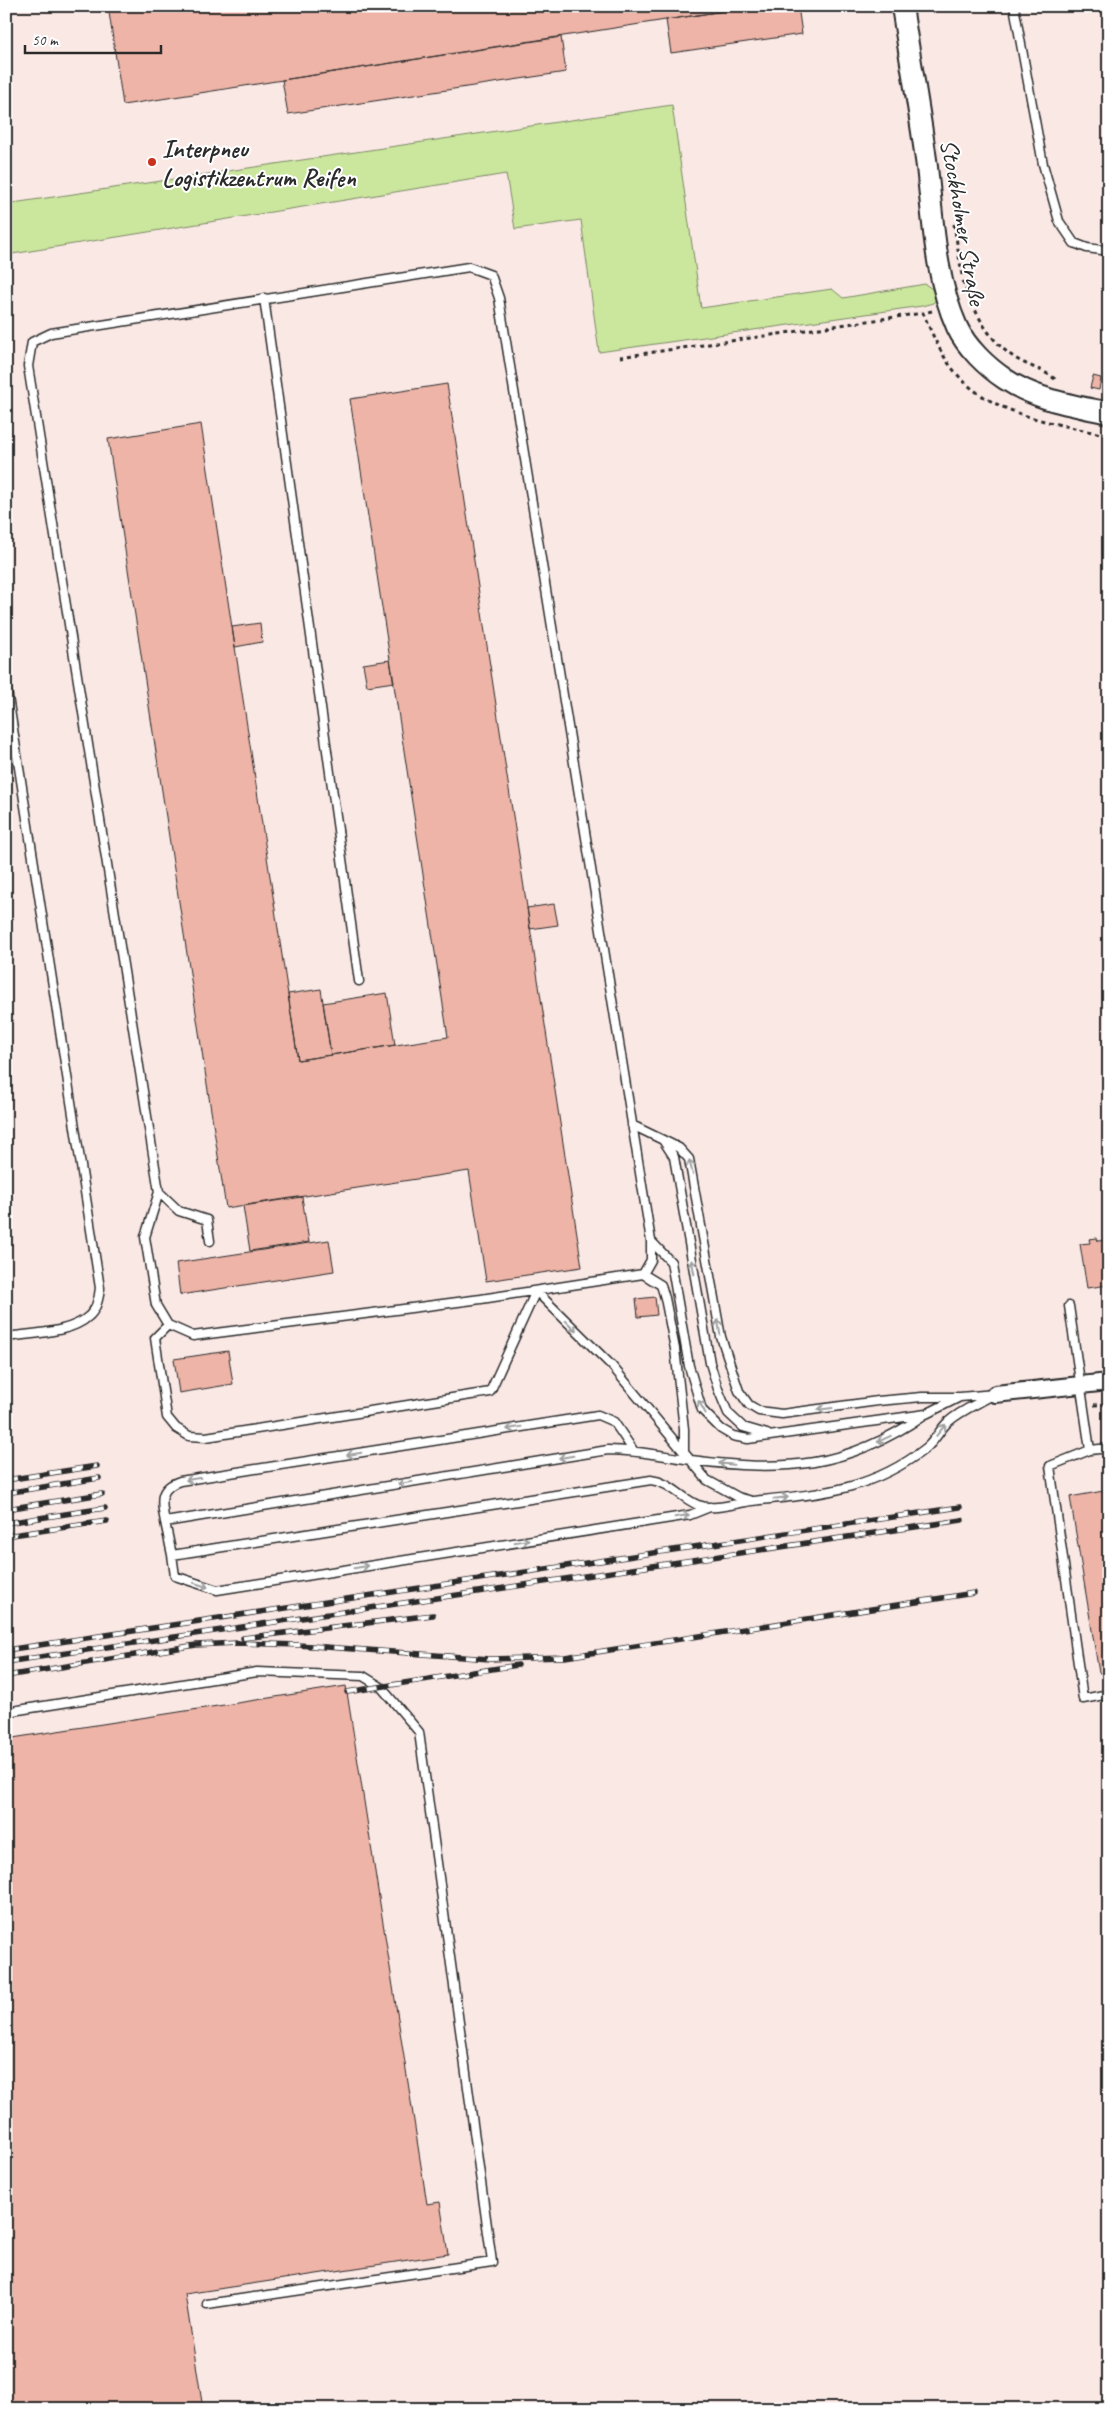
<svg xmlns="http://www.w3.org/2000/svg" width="1115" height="2415" font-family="Caveat,sans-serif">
	<rect width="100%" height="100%" fill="#fff"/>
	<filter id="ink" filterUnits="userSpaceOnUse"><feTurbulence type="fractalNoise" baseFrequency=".02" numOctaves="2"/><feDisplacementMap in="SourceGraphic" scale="10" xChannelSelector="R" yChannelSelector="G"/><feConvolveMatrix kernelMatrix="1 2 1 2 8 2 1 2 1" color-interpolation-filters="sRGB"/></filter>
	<g filter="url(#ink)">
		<path fill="#fae8e5" d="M6 6H1109V2409H6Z"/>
		<path fill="#cbe79e" stroke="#7b8964" d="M672 105 701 308 832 289 843 298 925 284 935 291 936 300 933 303 922 306 599 352 581 220 515 229 506 174 6 255V204Z"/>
		<path fill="#edb4a7" stroke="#2b2b2b" d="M108 6H755L123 105Z
			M755 6H798L802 34 671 53 666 20Z
			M561 37 566 72 288 114 282 80Z
			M1093 376 1101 378 1099 390 1090 388Z
			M447 384 582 1267 486 1281 469 1171 226 1208 108 439 201 424 298 1060 448 1037 350 399Z
			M260 623 262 642 235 647 232 627Z
			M390 660 394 682 367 686 363 664Z
			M554 904 558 925 530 929 527 908Z
			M321 989 331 1055 298 1060 288 994Z
			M387 993 395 1045 331 1055 323 1003Z
			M302 1197 309 1242 250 1251 243 1206Z
			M1097 1238 1098 1241 1109 1240V1285L1087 1288 1080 1244 1090 1243 1089 1239Z
			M329 1240 334 1271 180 1295 176 1263Z
			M655 1297 657 1315 638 1317 636 1299Z
			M228 1351 233 1384 179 1393 174 1359Z
			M1109 1490V1671L1099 1673 1070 1497Z
			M346 1686 427 2204 440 2202 448 2254 185 2294 203 2409H6V1739Z"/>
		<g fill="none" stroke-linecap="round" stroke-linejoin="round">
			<defs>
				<path id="service" d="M1014 6 1043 164 1059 221 1074 243 1087 248 1109 251
					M264 298 359 981
					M6 684 100 1288C99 1298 97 1309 89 1316 70 1334 31 1333 6 1337
					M632 1125 663 1140 674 1157 710 1363 718 1389 728 1413 743 1427 767 1434
					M663 1140 679 1148 689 1159 721 1337 739 1391 749 1405 759 1411 782 1414 878 1401 922 1397H958
					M159 1192 179 1211 207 1220 210 1241
					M651 1241V1260L643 1274 481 1299 193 1336 168 1325 156 1305 145 1237 159 1192 28 366 32 342 51 333 469 267 491 275 499 298 651 1241 671 1262 689 1366 702 1410 721 1429 733 1436 748 1439 926 1414 960 1397 995 1394
					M643 1274 661 1285 665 1298 675 1349 684 1429V1454
					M1069 1306 1090 1450 1050 1466 1083 1699 1109 1694
					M168 1325 155 1338 167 1417 176 1428 189 1436 206 1437 490 1392 536 1291 612 1366 707 1480 738 1497 752 1501C820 1494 871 1491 926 1448 935 1441 940 1429 948 1422 960 1411 977 1404 991 1396
					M1090 1450 1109 1448
					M752 1501C736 1503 714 1511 698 1505 681 1498 670 1482 651 1480L172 1555 165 1522 608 1450C637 1450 663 1456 691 1460 783 1472 846 1469 924 1415
					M165 1522C161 1502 158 1488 180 1481L598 1415 614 1422 633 1450
					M172 1555 175 1576 217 1590 690 1515 710 1507
					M6 1712 257 1672 363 1676 381 1687 419 1732 492 2262 207 2304"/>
				<path id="minor" d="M995 1394 1109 1382"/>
				<path id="tertiary" d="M902 6C910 60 920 113 927 167 933 219 935 278 957 327 966 347 987 367 1005 379 1036 400 1073 405 1109 413"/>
			</defs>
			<use href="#service" stroke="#2b2b2b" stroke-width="11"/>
			<use href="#minor" stroke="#2b2b2b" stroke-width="20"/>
			<use href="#tertiary" stroke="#2b2b2b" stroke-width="24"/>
			<path stroke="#2b2b2b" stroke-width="3" stroke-dasharray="4 4" stroke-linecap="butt" d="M954 224 962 275
				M963 281C975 313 989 343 1020 361 1033 368 1047 371 1057 381
				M932 311 923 313C930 329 937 346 947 361 983 416 1050 421 1109 436
				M620 357 923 313
				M1094 1405 1109 1404"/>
			<use href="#service" stroke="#fff" stroke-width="8"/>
			<use href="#minor" stroke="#fff" stroke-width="16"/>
			<use href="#tertiary" stroke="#fff" stroke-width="20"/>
			<defs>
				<path id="rail" d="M6 1480 97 1466
					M6 1493 99 1478
					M6 1509 102 1494
					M6 1523 105 1508
					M6 1536 107 1521
					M243 1638 433 1615
					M6 1650 960 1507
					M6 1662 962 1520
					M6 1676 196 1645 237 1643 298 1645 490 1659 565 1657 974 1593
					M347 1692 518 1665"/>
			</defs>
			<use href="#rail" stroke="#2b2b2b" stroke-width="5.5"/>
			<use href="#rail" stroke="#fff" stroke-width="4" stroke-dasharray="11" stroke-linecap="butt"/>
		</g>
		<defs><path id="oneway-shaft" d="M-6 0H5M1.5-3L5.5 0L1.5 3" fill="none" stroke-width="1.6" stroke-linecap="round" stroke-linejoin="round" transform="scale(1.25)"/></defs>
		<g stroke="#a0a0a0">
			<use href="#oneway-shaft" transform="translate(691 1167) rotate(-104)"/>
			<use href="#oneway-shaft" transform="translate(693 1267) rotate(-100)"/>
			<use href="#oneway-shaft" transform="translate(571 1326) rotate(45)"/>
			<use href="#oneway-shaft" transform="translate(719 1327) rotate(-99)"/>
			<use href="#oneway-shaft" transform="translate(702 1407) rotate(-119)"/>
			<use href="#oneway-shaft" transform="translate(825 1409) rotate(173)"/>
			<use href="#oneway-shaft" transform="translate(514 1428) rotate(171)"/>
			<use href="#oneway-shaft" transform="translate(941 1430) rotate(-51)"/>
			<use href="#oneway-shaft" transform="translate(884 1439) rotate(155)"/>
			<use href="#oneway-shaft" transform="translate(354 1454) rotate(171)"/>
			<use href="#oneway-shaft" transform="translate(566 1457) rotate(171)"/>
			<use href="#oneway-shaft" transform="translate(726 1464) rotate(-174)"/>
			<use href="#oneway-shaft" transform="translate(193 1479) rotate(171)"/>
			<use href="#oneway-shaft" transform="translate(405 1483) rotate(171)"/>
			<use href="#oneway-shaft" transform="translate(781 1498) rotate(-6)"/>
			<use href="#oneway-shaft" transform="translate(682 1516) rotate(-10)"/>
			<use href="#oneway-shaft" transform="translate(522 1541) rotate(-9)"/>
			<use href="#oneway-shaft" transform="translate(361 1567) rotate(-9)"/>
			<use href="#oneway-shaft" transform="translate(201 1585) rotate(18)"/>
		</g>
	</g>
	<circle fill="#c8321e" stroke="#fff" stroke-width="2" cx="152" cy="162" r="5"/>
	<g text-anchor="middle" stroke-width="4" stroke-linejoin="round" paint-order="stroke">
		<g font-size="25" font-weight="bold" fill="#2b2b2b" stroke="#fff" text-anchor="start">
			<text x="162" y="157">Interpneu<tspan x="162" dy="29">Logistikzentrum Reifen</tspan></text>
		</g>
		<g font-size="25" fill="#2b2b2b" stroke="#fff">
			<text transform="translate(964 222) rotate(80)" y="9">Stockholmer Straße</text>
		</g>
	</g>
	<rect width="1115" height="2415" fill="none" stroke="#fff" stroke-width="25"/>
	<rect x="12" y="12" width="1090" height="2390" fill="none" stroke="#2b2b2b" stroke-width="2" filter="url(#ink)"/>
	<path d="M25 45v8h136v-8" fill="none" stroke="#2b2b2b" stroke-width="2.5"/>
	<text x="32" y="45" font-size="15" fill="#2b2b2b" stroke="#ffffff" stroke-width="4" paint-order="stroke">50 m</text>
</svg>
